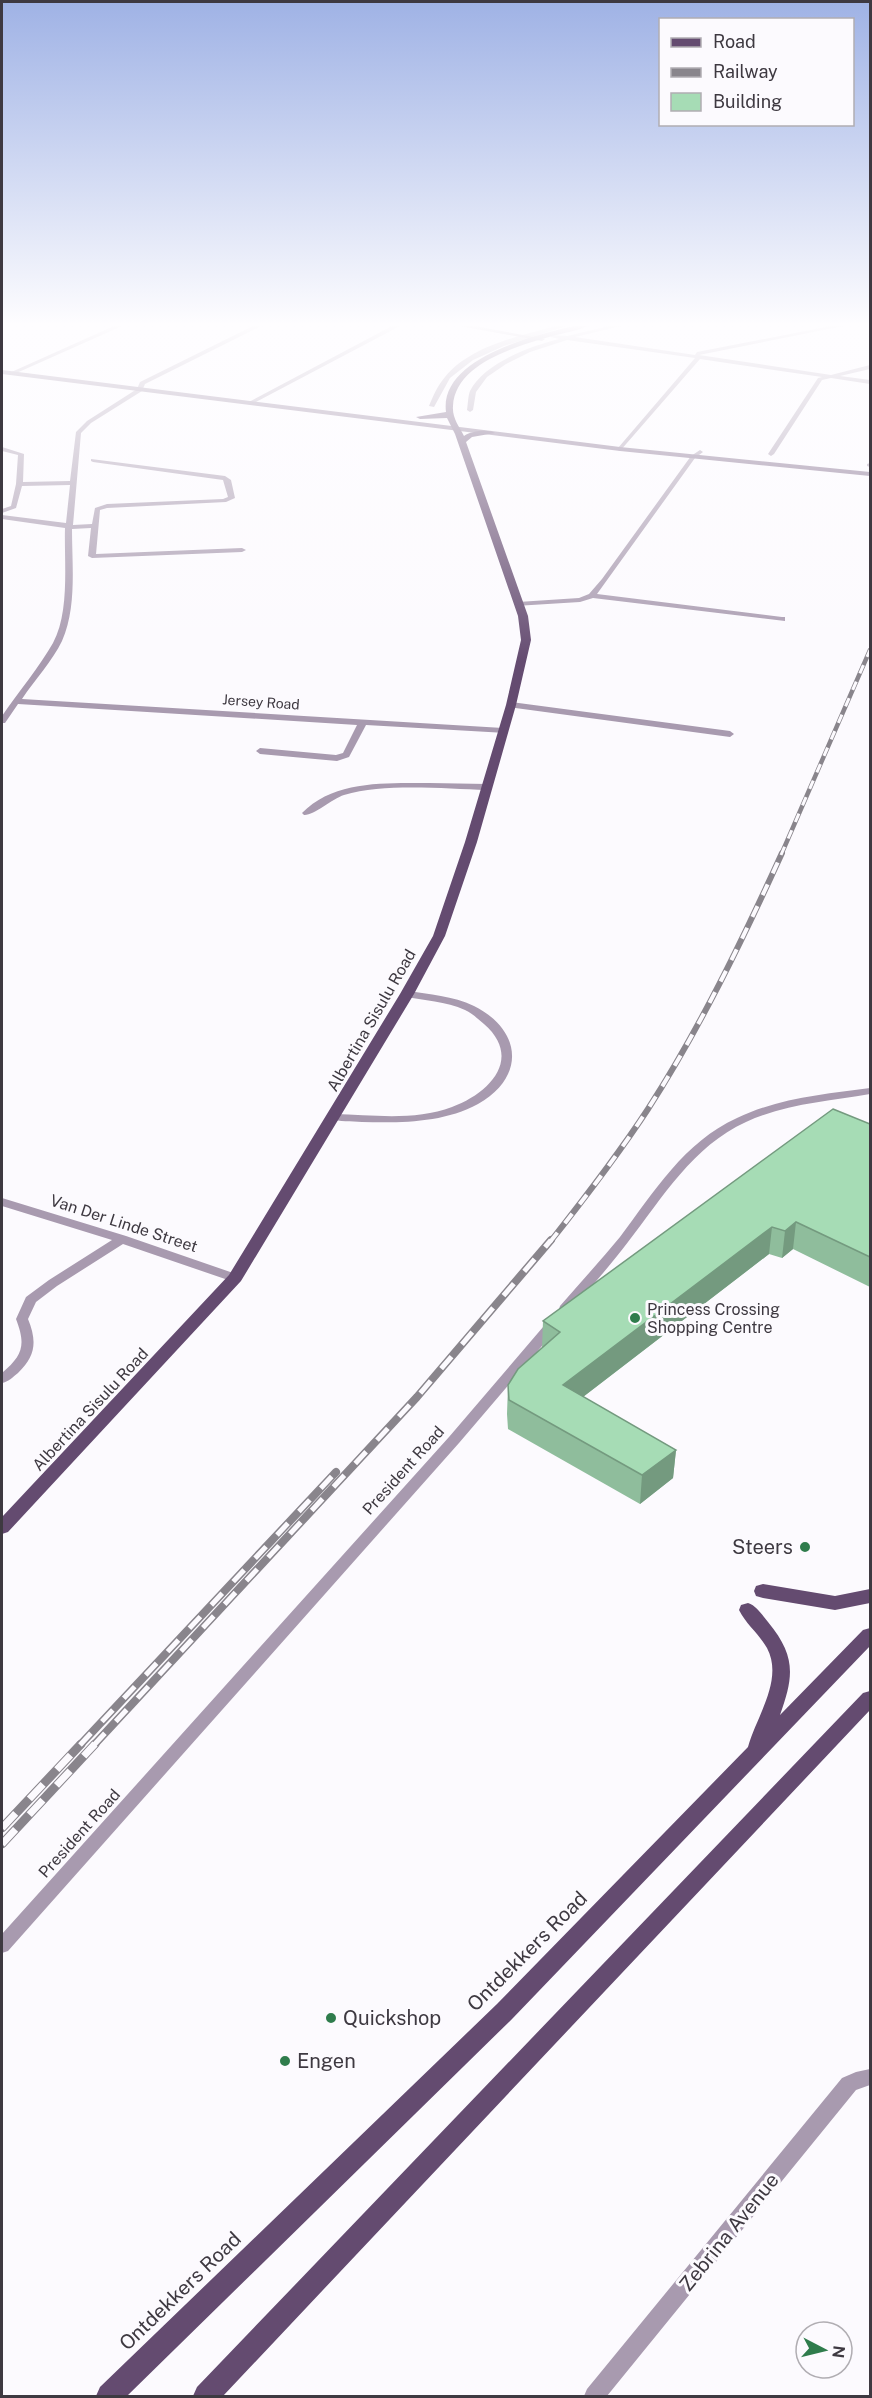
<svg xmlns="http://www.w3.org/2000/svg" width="872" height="2398" font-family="'Public Sans',sans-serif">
	<rect width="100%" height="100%" fill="#fcfafe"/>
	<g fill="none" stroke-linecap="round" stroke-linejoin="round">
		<path fill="#a89aaf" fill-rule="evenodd" d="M114 326H122L12 375 7 374Z
			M253 326H261L145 384 142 391 91 423 81 433 73 525 92 524 95 508 107 504 223 499 228 497 223 480 93 462 91 461V459L225 476 231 480 235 498 226 502 107 508 100 510 96 554 242 548 246 550 242 552 92 558 88 556 91 528 72 529C72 565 77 607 62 641 53 660 34 681 22 699L503 728 507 731 506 733 366 725 349 757 337 761 260 754 256 751 260 748 336 755 343 753 357 725 18 704 5 723H2V716C17 694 40 666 53 643 70 612 64 562 65 528L2 519V515L66 523 70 485 22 486 16 508 2 513V509L11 506 16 484 18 455 2 451V447L24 454 23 482 70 481 76 432 87 421 137 389 140 382Z
			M392 326H400L252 404 247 403Z
			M556 326H566L504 346 473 360 450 378 434 407 429 406C433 396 438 385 445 377 470 346 519 336 556 326Z
			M609 326H621L575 337 695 355 697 352 831 326H843L699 355 831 375 870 365V369L840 376 870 380V384L831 378 822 380 774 454 771 456 768 454 818 378 822 377 700 359 620 451 618 450V448L695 358 567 340 530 352 506 364 487 377 476 392 473 410 470 412 467 410C468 404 468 396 470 391 484 363 531 346 559 339L551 337V335L567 336Z
			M700 450 703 452 695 458 597 594 782 617H785V621L593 598 580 602 515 606V602H518L579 598 589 594 602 579 691 456Z
			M870 463V467L867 466V464Z
			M511 702 730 731 734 734 730 737 508 707 507 705Z
			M429 783 487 784 491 787 487 790C444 789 385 783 344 795 332 799 313 816 304 815L302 813C334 780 386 783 429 783Z
			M407 991C429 994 453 996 474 1006 522 1030 526 1077 478 1104 443 1123 401 1123 362 1122 351 1121 340 1122 330 1119L328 1117 334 1114C373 1115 415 1121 452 1107 490 1093 523 1058 484 1024 478 1019 473 1014 465 1010 446 1001 424 1001 403 996L402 994Z
			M870 1088V1094C829 1101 785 1104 746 1122 693 1146 663 1197 628 1242 610 1266 589 1289 570 1312H560L559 1309 560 1306C580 1283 601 1260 620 1237 654 1192 684 1142 737 1118 778 1098 826 1094 870 1088Z
			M2 1198 126 1236 239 1275 241 1278 235 1282 231 1281 123 1244 57 1286 36 1302 28 1319C37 1341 36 1356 18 1373 13 1377 8 1382 2 1383V1373C23 1355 26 1345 16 1319L26 1297 49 1280 112 1240 2 1206Z
			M554 1319 559 1320 560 1323 559 1326 459 1443 8 1951 2 1953V1934L449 1437 549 1320Z
			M870 2069V2085L856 2090 607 2396H584L587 2389 842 2078 856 2072Z"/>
		<path fill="#806b8a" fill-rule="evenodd" d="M460 326H474L545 339 542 341Z
			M2 370 620 447 870 472V476L620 451 2 374Z"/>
		<path fill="#644b70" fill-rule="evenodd" d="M574 326H587C578 331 563 333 552 336 518 346 455 363 453 406 452 418 459 426 464 436 471 431 488 429 495 433L472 437 466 442 528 616 531 640 516 705 477 842 445 936 414 994 241 1281 8 1532 2 1534V1517L229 1275 400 994 433 936 465 842 506 705 521 640 518 616 455 434 447 418 420 419 416 417 446 412C439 358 535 335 574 326Z
			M763 1584 835 1596 870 1589V1603L835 1610 763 1598 756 1596 754 1591 756 1586Z
			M748 1603C757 1606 762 1615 768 1622 796 1656 794 1676 780 1715L863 1630 870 1628V1646L513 2018 127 2396H96L100 2387 497 2004 748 1747C756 1717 784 1680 767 1648 759 1634 746 1624 739 1610L741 1605Z
			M870 1691V1710L223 2396H193L197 2387 863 1693Z"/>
		<defs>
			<path id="rail-far3" d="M781 855 870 650"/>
			<path id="rail-far2" d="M550 1242C584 1199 618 1155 648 1109 700 1028 742 941 782 853"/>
			<path id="rail-far1" d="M80 1745 336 1472
				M94 1745 417 1397 551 1240"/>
			<path id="rail" d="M2 1828 81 1744
				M2 1844 95 1744"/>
		</defs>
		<use href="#rail-far3" stroke="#89858c" stroke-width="4.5"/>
		<use href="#rail-far2" stroke="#89858c" stroke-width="6"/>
		<use href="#rail-far1" stroke="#89858c" stroke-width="8"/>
		<use href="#rail" stroke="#89858c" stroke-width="9"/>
		<use href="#rail-far3" stroke="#fcfafe" stroke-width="3" stroke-dasharray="9" stroke-linecap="butt"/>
		<use href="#rail-far2" stroke="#fcfafe" stroke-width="4" stroke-dasharray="12" stroke-linecap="butt"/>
		<use href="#rail-far1" stroke="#fcfafe" stroke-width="5" stroke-dasharray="16" stroke-linecap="butt"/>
		<use href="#rail" stroke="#fcfafe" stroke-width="7" stroke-dasharray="20" stroke-linecap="butt"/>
	</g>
	<path fill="#8fbd9c" d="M870 1124V1287L793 1249 782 1258 769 1254 583 1397 676 1450 673 1478 640 1504 508 1429 507 1414 508 1385 542 1348 543 1321Z"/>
	<path fill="#749a7f" d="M796 1222 793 1249 782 1258 785 1231Z
		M772 1227 769 1254 562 1413 563 1385Z
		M676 1450 673 1478 640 1504 642 1475Z"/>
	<path fill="#a6dcb5" stroke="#749a7f" stroke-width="1.5" d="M833 1109 870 1124V1257L796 1222 785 1231 772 1227 563 1385 676 1450 642 1475 509 1400 508 1385 518 1369 560 1332 543 1321Z"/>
	<linearGradient id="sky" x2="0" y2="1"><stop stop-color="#9fb2e5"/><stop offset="0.49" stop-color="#fefdff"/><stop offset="1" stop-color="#fefdff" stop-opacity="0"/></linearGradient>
	<rect width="872" height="662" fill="url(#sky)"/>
	<g fill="#2f7c4c" stroke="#fcfafe" stroke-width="2">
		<circle cx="635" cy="1318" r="6"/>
		<circle cx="805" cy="1547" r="6"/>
		<circle cx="331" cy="2018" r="6"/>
		<circle cx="285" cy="2061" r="6"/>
	</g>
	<g text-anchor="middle" stroke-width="6" stroke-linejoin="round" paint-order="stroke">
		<g font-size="14" fill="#3e3941" stroke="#fcfafe">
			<text transform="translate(261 702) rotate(4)" y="5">Jersey Road</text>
		</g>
		<g font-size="16" fill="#3e3941" stroke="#fcfafe">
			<text transform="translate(371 1020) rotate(-60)" y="6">Albertina Sisulu Road</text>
			<text transform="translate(124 1223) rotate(18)" y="6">Van Der Linde Street</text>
			<text transform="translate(90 1409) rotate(-47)" y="6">Albertina Sisulu Road</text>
			<text transform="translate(403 1470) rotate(-48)" y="6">President Road</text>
			<text transform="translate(79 1833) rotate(-48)" y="6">President Road</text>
		</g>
		<g font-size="16" fill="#3e3941" stroke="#fcfafe" text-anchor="start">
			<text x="647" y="1315">Princess Crossing<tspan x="647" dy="18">Shopping Centre</tspan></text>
		</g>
		<g font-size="20" fill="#3e3941" stroke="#fcfafe" text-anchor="start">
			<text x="793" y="1554" text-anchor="end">Steers</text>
			<text x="343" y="2025">Quickshop</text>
			<text x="297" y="2068">Engen</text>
		</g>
		<g font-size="20" fill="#3e3941" stroke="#fcfafe">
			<text transform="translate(527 1951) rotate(-45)" y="7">Ontdekkers Road</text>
			<text transform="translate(729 2232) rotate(-51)" y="7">Zebrina Avenue</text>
			<text transform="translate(180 2291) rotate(-44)" y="7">Ontdekkers Road</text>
		</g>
	</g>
	<rect width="872" height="2398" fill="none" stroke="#3e3941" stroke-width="6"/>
	<rect x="659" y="18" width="195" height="108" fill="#fcfafe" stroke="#b0adb2" stroke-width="1.5"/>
	<rect x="671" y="38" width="30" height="9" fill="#644b70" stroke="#b0adb2" stroke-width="1.5"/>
	<text x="713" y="48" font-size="18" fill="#3e3941">Road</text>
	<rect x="671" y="68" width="30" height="9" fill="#89858c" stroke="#b0adb2" stroke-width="1.5"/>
	<text x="713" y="78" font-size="18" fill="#3e3941">Railway</text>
	<rect x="671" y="93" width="30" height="18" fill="#a6dcb5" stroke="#b0adb2" stroke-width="1.5"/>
	<text x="713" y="108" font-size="18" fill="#3e3941">Building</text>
	<g transform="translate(824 2350) rotate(97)"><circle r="28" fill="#fcfafe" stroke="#b0adb2" stroke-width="1.5"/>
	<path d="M0-4.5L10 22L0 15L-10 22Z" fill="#2f7c4c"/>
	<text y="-9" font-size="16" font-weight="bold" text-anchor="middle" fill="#3e3941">N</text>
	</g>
</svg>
